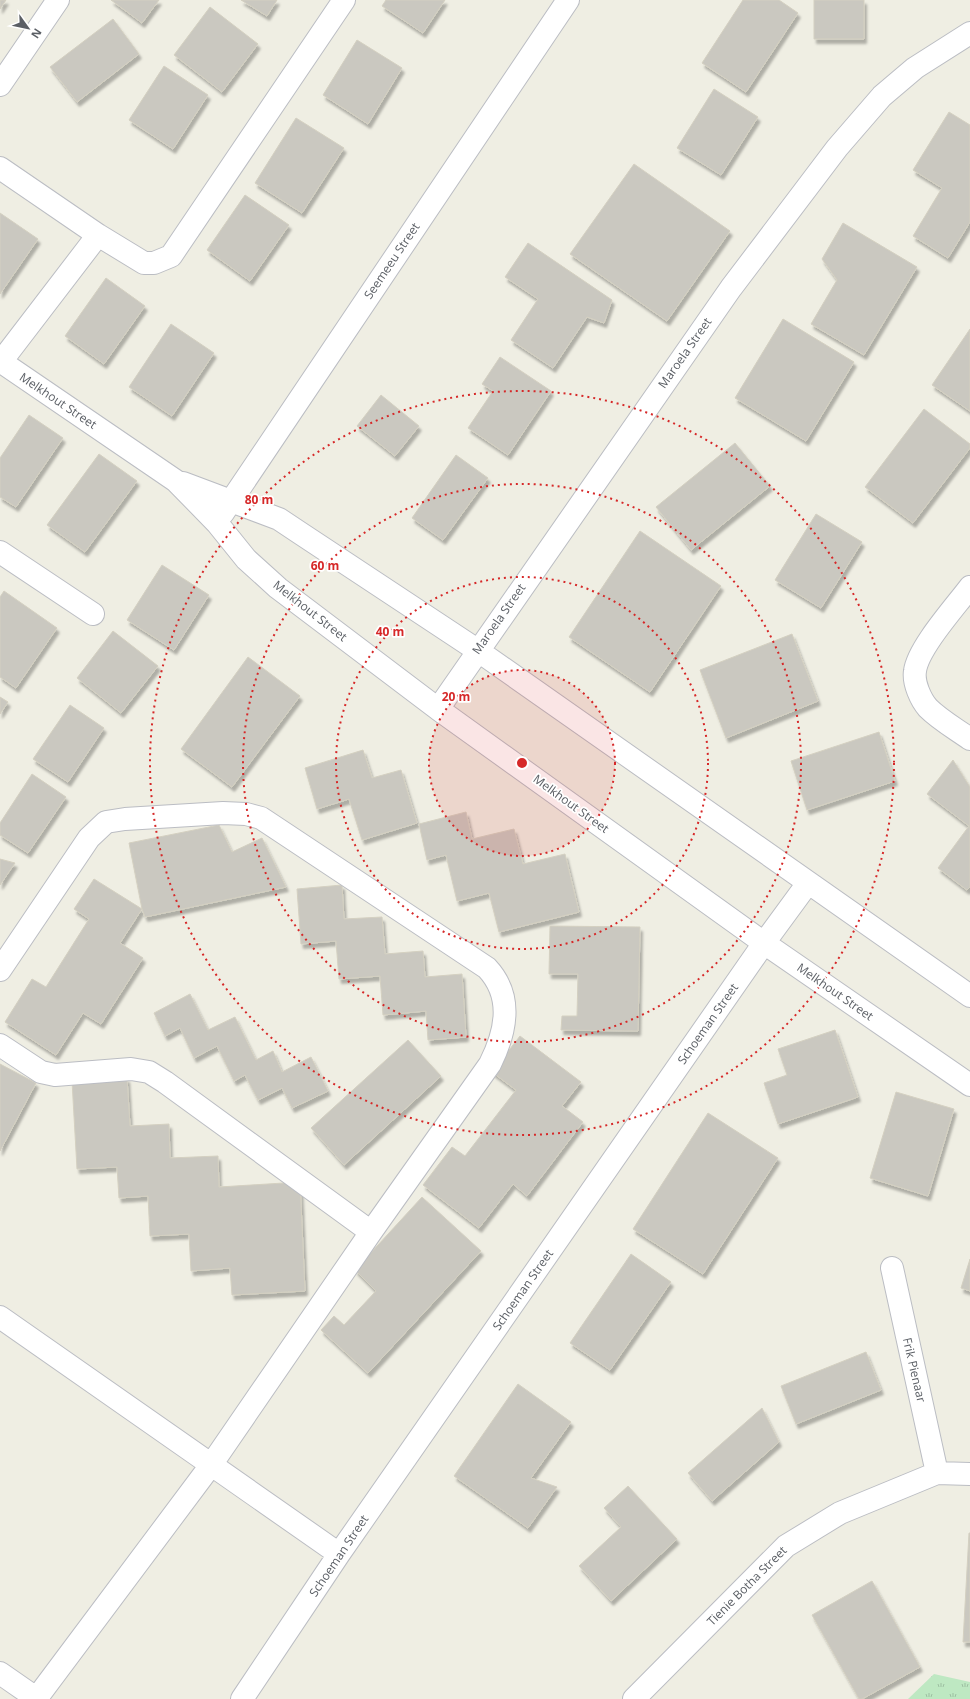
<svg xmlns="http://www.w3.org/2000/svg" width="970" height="1699" font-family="'Open Sans',sans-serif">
	<defs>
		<pattern id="grass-tufts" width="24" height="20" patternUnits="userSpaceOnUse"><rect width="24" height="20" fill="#bee8c2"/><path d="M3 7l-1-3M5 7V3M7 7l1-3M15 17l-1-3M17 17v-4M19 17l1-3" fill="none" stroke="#9dbfa1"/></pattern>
		<filter id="shadow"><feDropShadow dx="2.5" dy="4.5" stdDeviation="1" flood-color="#0004"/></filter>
	</defs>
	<rect width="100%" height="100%" fill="#efeee3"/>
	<path fill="url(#grass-tufts)" d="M934 1674 970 1682V1699H908Z"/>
	<path fill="#cac8c0" stroke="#d4d0c1" filter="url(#shadow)" d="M0 0H6L0 9Z
		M111 0H159L142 23Z
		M241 0H277L267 16Z
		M386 0H445L423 33 382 6Z
		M743 0H779L798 13 746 92 702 63Z
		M814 0H864V39H814Z
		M210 7 258 44 222 92 174 55Z
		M113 19 139 54 77 102 50 67Z
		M357 40 402 68 368 124 323 95Z
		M164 66 208 95 173 149 129 120Z
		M714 89 758 117 721 175 677 148Z
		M949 112 970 125V222L948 258 913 236 942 188 913 170Z
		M296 118 344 148 302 213 255 183Z
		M634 164 730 231 667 321 570 254Z
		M245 195 289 225 250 281 207 250Z
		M0 213 38 239 0 294Z
		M843 223 917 267 864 355 811 324 837 280 822 259Z
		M528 243 612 300 604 323 587 317 553 368 511 340 538 299 505 277Z
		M106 278 145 306 104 364 65 336Z
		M783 319 854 362 806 441 735 398Z
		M171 324 214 353 172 416 129 387Z
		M970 329V411L932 385Z
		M500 357 551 391 508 455 468 428 493 391 482 384Z
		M381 395 419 426 395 456 357 426Z
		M924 409 970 444V448L913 523 865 487Z
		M29 415 63 438 16 507 0 497V458Z
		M735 443 770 486 691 550 656 507Z
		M99 454 137 481 85 552 47 525Z
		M456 455 488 478 443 540 412 518Z
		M816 514 862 542 821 608 775 580Z
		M640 531 721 586 650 692 569 637Z
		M162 565 209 595 174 650 127 620Z
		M4 591 57 628 16 688 0 677V597Z
		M113 631 158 666 121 713 77 678Z
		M792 634 818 701 726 738 700 670Z
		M248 657 300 696 232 787 181 749Z
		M0 697 8 702 0 714Z
		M70 705 104 728 68 782 33 759Z
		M879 732 895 781 807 810 791 761Z
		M363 750 372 778 401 770 417 823 362 840 349 799 317 809 305 768Z
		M953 760 970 787V887L967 890 938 868 969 826 927 794Z
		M32 774 66 797 28 853 0 835V823Z
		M466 812 472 839 514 829 523 864 565 854 579 912 499 932 489 893 457 901 446 855 427 860 419 824Z
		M219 825 232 852 262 838 286 887 145 917 142 909 129 843Z
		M0 859 15 863 0 885Z
		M94 879 142 909 120 943 143 958 101 1024 83 1013 56 1055 5 1022 32 979 46 987 89 919 74 909Z
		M342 885 344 919 382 917 385 954 423 951 425 977 462 974 466 1037 428 1040 426 1011 383 1015 380 976 339 979 336 941 301 944 297 889Z
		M550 926 640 927 638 1031 561 1030 562 1016H577L578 974H549Z
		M190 994 208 1030 235 1017 256 1060 273 1051 282 1072 311 1057 328 1091 292 1108 282 1088 258 1100 245 1075 234 1081 217 1046 194 1058 180 1028 165 1036 154 1013Z
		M835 1030 858 1097 778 1124 764 1083 787 1075 778 1049Z
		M520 1036 581 1082 562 1106 583 1122 527 1196 513 1184 479 1228 423 1185 452 1147 465 1156 516 1090 492 1072Z
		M408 1040 441 1076 344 1165 311 1128Z
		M0 1064 36 1083 0 1151Z
		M127 1078 130 1126 169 1124 170 1158 218 1156 219 1187 300 1182 305 1291 232 1295 230 1268 191 1271 189 1234 150 1236 148 1196 119 1198 117 1167 77 1169 72 1081Z
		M896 1092 954 1109 928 1196 870 1178Z
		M708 1113 778 1158 703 1274 633 1229Z
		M422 1197 481 1251 368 1373 321 1330 334 1316 344 1325 376 1291 355 1270Z
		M631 1254 671 1282 610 1370 570 1343Z
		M970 1259V1291L961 1288Z
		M866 1352 881 1390 796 1424 781 1386Z
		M518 1384 571 1422 531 1478 557 1487 528 1528 454 1476Z
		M762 1408 779 1442 712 1501 688 1473Z
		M628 1486 677 1539 611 1601 579 1566 621 1527 604 1508Z
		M969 1533H970V1642H963Z
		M872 1581 920 1667 862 1699H859L812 1615Z"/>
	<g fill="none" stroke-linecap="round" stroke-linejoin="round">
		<defs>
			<path id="minor" d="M0 85 58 0
				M0 168 98 235 144 263H154L171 256 344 0
				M0 361 176 481 217 523 246 559 278 588 438 709 764 943 970 1085
				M0 363 98 235
				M183 483 279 519 300 533 477 650 970 996
				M223 513 568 0
				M0 552 93 614
				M970 587C955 607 918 648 915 671 913 683 921 700 928 708 940 720 956 729 970 739
				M438 709 731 288 837 148 882 96 915 68 970 33
				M0 970 89 838 106 822 125 819 223 813 246 814 261 818 487 968C514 997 506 1032 490 1064L371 1232 211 1465 36 1699
				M0 1045 41 1072 55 1075 131 1069 149 1072 165 1082 371 1232
				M892 1268 937 1473
				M0 1317 339 1554
				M0 1673 36 1698
				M242 1699 339 1554 764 943 808 883
				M634 1699 786 1546 840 1513 937 1473 970 1474"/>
		</defs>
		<use href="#minor" stroke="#bbbdc3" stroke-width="24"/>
		<use href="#minor" stroke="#fff" stroke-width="22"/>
	</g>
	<circle cx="522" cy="763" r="93" fill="#d62828" fill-opacity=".12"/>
	<g fill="none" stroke="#d62828" stroke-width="2" stroke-dasharray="2 4">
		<circle cx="522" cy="763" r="93"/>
		<circle cx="522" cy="763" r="186"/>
		<circle cx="522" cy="763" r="279"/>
		<circle cx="522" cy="763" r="372"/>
	</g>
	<g text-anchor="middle" stroke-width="3.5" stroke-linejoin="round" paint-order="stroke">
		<g font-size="12" fill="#5b5f65" stroke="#fff">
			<text transform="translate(392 261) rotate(-56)" y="4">Seemeeu Street</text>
			<text transform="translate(685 353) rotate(-55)" y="4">Maroela Street</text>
			<text transform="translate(58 401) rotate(34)" y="4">Melkhout Street</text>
			<text transform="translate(310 611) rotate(38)" y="4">Melkhout Street</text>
			<text transform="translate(499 619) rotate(-55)" y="4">Maroela Street</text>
			<text transform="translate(571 804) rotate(36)" y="4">Melkhout Street</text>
			<text transform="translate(835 992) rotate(35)" y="4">Melkhout Street</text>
			<text transform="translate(708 1024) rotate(-55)" y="4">Schoeman Street</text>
			<text transform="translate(523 1290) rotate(-55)" y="4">Schoeman Street</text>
			<text transform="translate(914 1370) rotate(77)" y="4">Frik Pienaar</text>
			<text transform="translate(339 1556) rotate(-56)" y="4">Schoeman Street</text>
			<text transform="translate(747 1586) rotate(-45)" y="4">Tienie Botha Street</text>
		</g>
	</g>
	<circle cx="522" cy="763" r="6" fill="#d62828" stroke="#fff" stroke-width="2"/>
	<g font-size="12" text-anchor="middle" font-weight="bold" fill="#d62828" stroke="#fff" stroke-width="3.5" stroke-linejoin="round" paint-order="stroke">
		<text x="259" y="504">80 m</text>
		<text x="325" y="570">60 m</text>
		<text x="390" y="636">40 m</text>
		<text x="456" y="701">20 m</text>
	</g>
	<g transform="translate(28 28) rotate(123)" stroke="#ffffff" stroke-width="3" paint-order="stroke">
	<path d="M0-3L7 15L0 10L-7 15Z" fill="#5b5f65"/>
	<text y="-6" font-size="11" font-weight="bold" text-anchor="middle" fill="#5b5f65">N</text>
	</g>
</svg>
